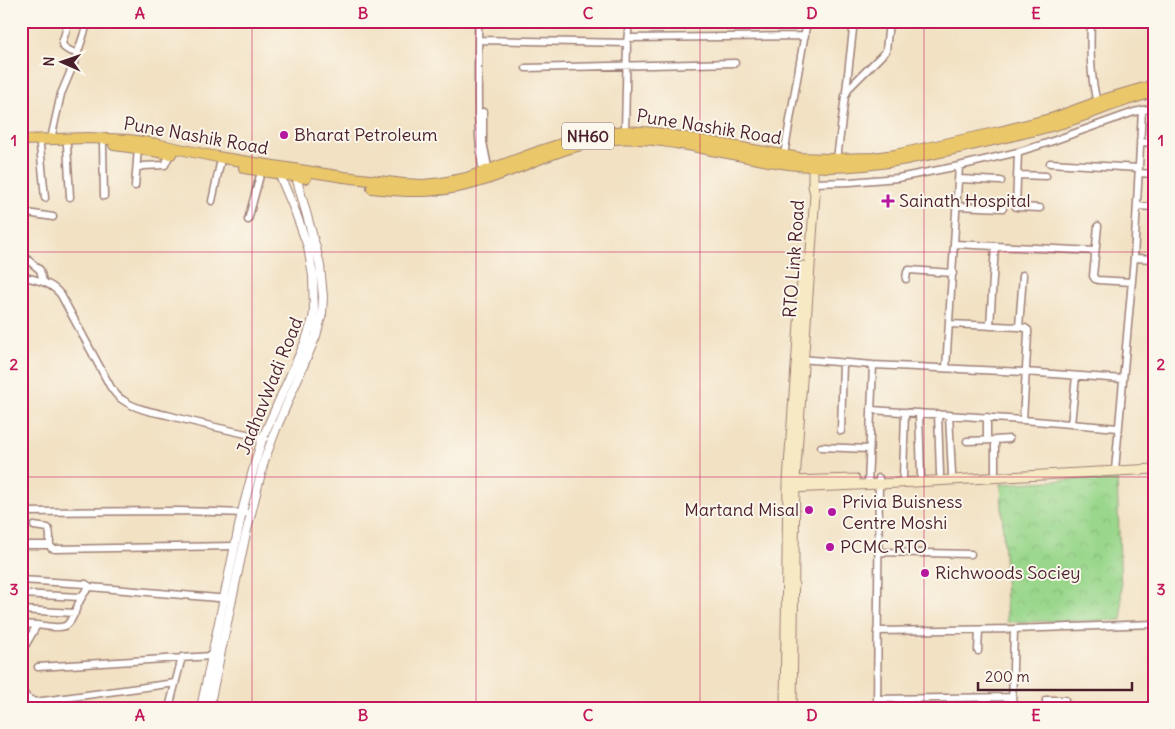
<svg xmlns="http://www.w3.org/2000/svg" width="1175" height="729" font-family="Delius,sans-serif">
	<defs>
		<pattern id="park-crowns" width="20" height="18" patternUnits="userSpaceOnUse" patternTransform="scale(1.25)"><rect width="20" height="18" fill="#9ad78c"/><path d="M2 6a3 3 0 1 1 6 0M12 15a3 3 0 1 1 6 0" fill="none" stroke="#86b879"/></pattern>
	</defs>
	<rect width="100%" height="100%" fill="#fbf7ec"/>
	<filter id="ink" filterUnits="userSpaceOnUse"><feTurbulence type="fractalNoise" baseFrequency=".02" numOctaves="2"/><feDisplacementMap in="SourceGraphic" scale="10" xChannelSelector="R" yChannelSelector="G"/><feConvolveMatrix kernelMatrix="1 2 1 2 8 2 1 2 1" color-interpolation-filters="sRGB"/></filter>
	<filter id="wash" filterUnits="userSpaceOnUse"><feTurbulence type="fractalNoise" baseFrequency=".0096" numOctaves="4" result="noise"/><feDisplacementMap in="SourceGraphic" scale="20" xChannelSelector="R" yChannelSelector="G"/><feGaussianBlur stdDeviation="1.12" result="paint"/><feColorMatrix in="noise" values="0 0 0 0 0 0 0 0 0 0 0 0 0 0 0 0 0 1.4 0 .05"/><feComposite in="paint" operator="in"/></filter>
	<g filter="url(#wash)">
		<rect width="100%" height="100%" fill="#f2e1c3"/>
		<path fill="url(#park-crowns)" stroke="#727b5c" d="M1117 477 1122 620 1007 622 1001 484Z"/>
	</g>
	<g filter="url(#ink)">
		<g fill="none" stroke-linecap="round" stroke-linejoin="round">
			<defs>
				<path id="minor" d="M69 21 62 43C63 50 72 51 78 54
					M478 21C479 72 475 124 483 174
					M1091 21C1090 50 1090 74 1097 103
					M628 38 805 36
					M479 40 627 43
					M526 68 735 63
					M846 91 854 21
					M483 112V142L489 172
					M625 131 627 43 629 21
					M51 139 61 94 75 61 88 21
					M1140 142 1154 143
					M67 145 70 197
					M103 145 104 196
					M40 146 45 198
					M1018 152 1016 207 1040 208
					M784 155 807 21
					M837 159 845 96 849 88 886 51 889 21
					M1050 163 1139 168
					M137 168 143 166 165 165 170 154
					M1139 173 1154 174
					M1018 175 1046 176
					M959 179 1001 181
					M812 183 850 182 898 178 959 166 1018 152 1047 143 1134 112 1154 108
					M135 186 138 148
					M212 201 220 164
					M957 206 1003 208
					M1137 206 1154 207
					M21 212 53 217
					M248 220 262 168
					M1098 226 1093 276 1095 279 1098 280 1132 282
					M955 244 1095 251
					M21 254 40 270 43 281
					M1134 258 1154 259
					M21 276C37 280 51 282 61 295L110 386C114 392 117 397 123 400 135 409 153 412 167 415 200 424 232 431 265 438
					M906 279 907 272 909 270 953 273
					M949 324 1019 327 1025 328 1028 330V334L1023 420
					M990 326 995 246
					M1019 327 1023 275
					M800 359 873 365 1025 372 1123 379
					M946 368 959 166
					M871 410 1023 420 1118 428
					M919 413 921 476
					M938 414 940 474
					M949 415 952 474
					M987 417V440
					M1071 424 1076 376
					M841 431 843 363
					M995 440 1009 439
					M967 441 995 440V471
					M821 447 869 449
					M1115 470 1134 258 1142 110
					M903 477 905 412
					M868 485 873 365
					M21 512 180 511 247 513
					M34 526 48 528C52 534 48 542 51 548L55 549 235 546
					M28 545H50
					M878 552 971 554
					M21 580 86 584 90 587
					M21 594 80 597
					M21 610 75 613
					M21 624 37 625
					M877 631 1014 629 1154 624
					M978 651 979 630
					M21 653 37 625C45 626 57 629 65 626 75 622 77 596 90 587L229 599
					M38 667 212 656
					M21 689 27 698 35 702 175 683
					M877 699 1013 697
					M21 706 31 701
					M169 708 182 657
					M877 708 879 478
					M1012 708 1014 629
					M1046 708V700H1065V708"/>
				<path id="tertiary" d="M201 708 242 512 256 459 263 437 306 340 313 319 314 312 313 276 308 247 295 211 278 171
					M209 708 245 538 264 461 276 429 316 336 322 314 323 297 320 266 316 248 295 173"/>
				<path id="secondary" d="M791 481 855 479
					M790 488 879 484 1154 469
					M785 708 788 481 803 266
					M792 708 795 481 815 194 813 186V166"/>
				<path id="trunk" d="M21 140 89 138 129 140 156 144 217 157 344 177 404 184 423 185 442 183 467 178 540 151 586 136 625 131 656 133 680 137 800 158 829 159 873 158 895 155 999 132 1054 118 1106 99 1154 85
					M114 145 136 148 171 154
					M244 168 306 178
					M372 188C412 193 445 193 484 180 527 166 568 143 614 139 643 137 673 142 702 148 744 156 787 167 829 167 879 167 928 155 976 144 1005 137 1034 131 1062 123 1093 113 1122 100 1154 92"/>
			</defs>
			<use href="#minor" stroke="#9e8077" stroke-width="9"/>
			<use href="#tertiary" stroke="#9e8077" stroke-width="10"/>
			<use href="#secondary" stroke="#9e8077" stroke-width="11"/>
			<use href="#trunk" stroke="#9e8077" stroke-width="12"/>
			<use href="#minor" stroke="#fff" stroke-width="6"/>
			<use href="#tertiary" stroke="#fff" stroke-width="8"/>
			<use href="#secondary" stroke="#f7e9c3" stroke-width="9"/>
			<use href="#trunk" stroke="#eac769" stroke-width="10"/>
		</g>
	</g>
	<path fill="none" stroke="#c2185b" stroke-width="1" stroke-opacity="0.55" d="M252 21V708M476 21V708M700 21V708M924 21V708M21 252H1154M21 477H1154"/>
	<g fill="#b5179e" stroke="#fbf7ec" stroke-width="2">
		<circle cx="284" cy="135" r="5"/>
		<path d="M885.5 193.5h5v5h5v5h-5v5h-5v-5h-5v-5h5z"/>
		<circle cx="809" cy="510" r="5"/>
		<circle cx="832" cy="512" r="5"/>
		<circle cx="830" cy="547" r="5"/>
		<circle cx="925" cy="573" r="5"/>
	</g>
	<g text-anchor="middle" stroke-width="4" stroke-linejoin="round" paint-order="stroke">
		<rect fill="#fbf7ec" stroke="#7f6065" stroke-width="1" x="562" y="122.5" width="52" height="27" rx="4"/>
		<g font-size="16" font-weight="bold" fill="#4a1f2b">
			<text x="588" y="142">NH60</text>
		</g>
		<g font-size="18" fill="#4a1f2b" stroke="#fbf7ec">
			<text transform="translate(709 127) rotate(9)" y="6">Pune Nashik Road</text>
			<text transform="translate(196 136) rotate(10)" y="6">Pune Nashik Road</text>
			<text transform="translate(794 259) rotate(-86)" y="6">RTO Link Road</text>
			<text transform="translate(270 386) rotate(-68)" y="6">JadhavWadi Road</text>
		</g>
		<g font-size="18" fill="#4a1f2b" stroke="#fbf7ec" text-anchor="start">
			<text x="294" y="141">Bharat Petroleum</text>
			<text x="899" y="207">Sainath Hospital</text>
			<text x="842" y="508">Privia Buisness<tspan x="842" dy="21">Centre Moshi</tspan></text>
			<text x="799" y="516" text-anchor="end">Martand Misal</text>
			<text x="840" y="553">PCMC RTO</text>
			<text x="935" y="579">Richwoods Sociey</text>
		</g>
	</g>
	<rect width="1175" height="729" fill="none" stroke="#fbf7ec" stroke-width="55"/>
	<g transform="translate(62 62) rotate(272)" stroke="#fbf7ec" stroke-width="4" paint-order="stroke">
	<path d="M0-4L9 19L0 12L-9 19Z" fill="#4a1f2b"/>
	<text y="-8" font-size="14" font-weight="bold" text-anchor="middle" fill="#4a1f2b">N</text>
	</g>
	<path d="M978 682v8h154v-8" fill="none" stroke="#4a1f2b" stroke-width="2.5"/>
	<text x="985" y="682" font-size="15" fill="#4a1f2b" stroke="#fbf7ec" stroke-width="4" paint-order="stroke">200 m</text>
	<rect x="28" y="28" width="1120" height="674" fill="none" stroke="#c2185b" stroke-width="2"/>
	<g font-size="16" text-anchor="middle" font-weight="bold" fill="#c2185b">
		<text x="140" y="19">A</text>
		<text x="363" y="19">B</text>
		<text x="588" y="19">C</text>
		<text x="812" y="19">D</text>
		<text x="1036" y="19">E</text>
		<text x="14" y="146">1</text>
		<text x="1161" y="146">1</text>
		<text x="14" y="370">2</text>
		<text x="1161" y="370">2</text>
		<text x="14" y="595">3</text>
		<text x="1161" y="595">3</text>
		<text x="140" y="721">A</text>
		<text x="363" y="721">B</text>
		<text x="588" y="721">C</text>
		<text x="812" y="721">D</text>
		<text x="1036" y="721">E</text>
	</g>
</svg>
